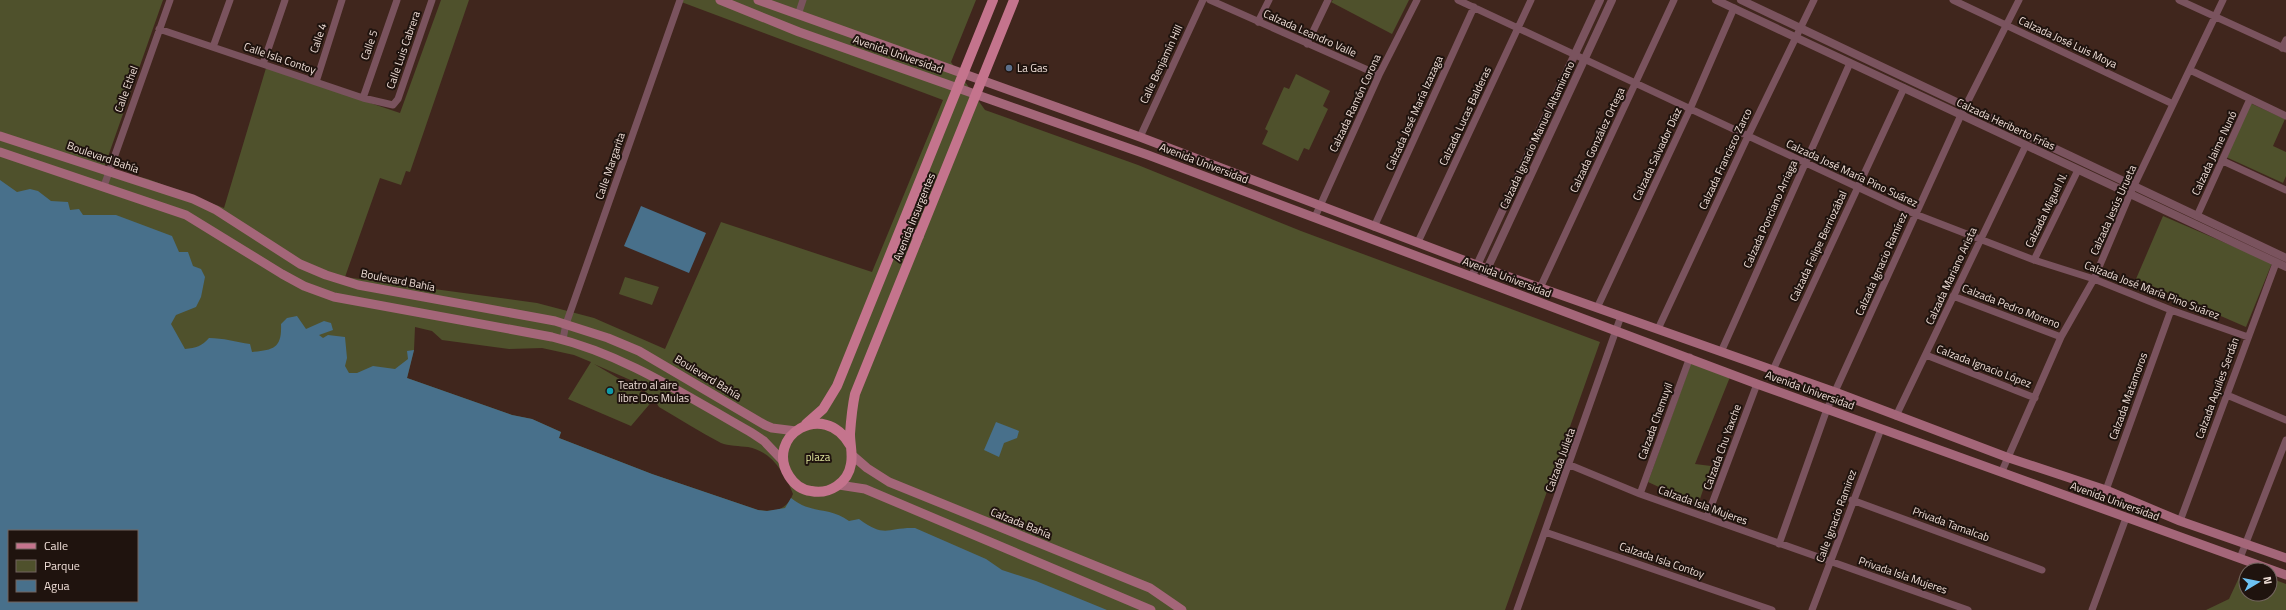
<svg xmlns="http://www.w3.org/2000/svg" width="2286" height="610" font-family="'Titillium Web',sans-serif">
	<rect width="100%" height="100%" fill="#40261d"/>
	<path fill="#4f512c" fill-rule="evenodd" d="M0 0H163L104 168 148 179 224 208 266 68 400 113 441 0H469L410 172 406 171 401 185 380 178 345 277 537 303 594 318 665 349 721 222 872 272 943 100 676 0H976L951 62 985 110 1138 165 1301 231 1600 342 1505 610H0ZM415 327 432 331 442 340 509 349 542 348 574 355 591 362 568 399 631 426 654 399 659 407C680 419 700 432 721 443 728 446 740 446 748 447 771 451 785 473 793 494 786 511 775 512 758 510L652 474 559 438 561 432 532 419 512 415 407 378 414 350ZM594 364 635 382 652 398ZM9 531H137V601H9Z
		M1333 0H1409L1392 34 1331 2Z
		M1296 74 1330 91 1323 106 1328 109 1309 150 1304 148 1298 161 1262 144 1268 131 1265 129 1284 87 1289 89Z
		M2250 103 2285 119 2273 146 2286 152V176L2283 183 2226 157Z
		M2163 216 2272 263 2246 327 2136 279Z
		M625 277 659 287 652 305 619 294Z
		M1692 360 1730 377 1695 464 1711 466 1698 505 1648 482Z
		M2243 569 2246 570V594H2270V578L2286 584V610H2206L2229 599Z"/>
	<path fill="#48708b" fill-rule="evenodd" d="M0 180 17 192 30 189 38 191 51 201 68 202 70 210 79 209 83 215H116L172 236 179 252H188L193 266 201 269 205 277 201 297 196 307 176 315 171 324 185 349C196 348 202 346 209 338 223 338 236 342 250 344L252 352C274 350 282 348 281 324L287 318 297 316 306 329 324 321 331 323 333 330 319 335 323 338 328 335 345 337 347 358 345 366 349 373H357L373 366 395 369 408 359 407 351 414 350 407 378 512 415 532 419 561 432 559 438 652 474 758 510 767 511 785 508 791 498C812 515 829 506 849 521L859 519C886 539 887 527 915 528L986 559 1002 570 1036 581 1107 610H0ZM9 531H137V601H9Z
		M641 206 706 233 689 273 624 246Z
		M996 422 1019 431 1017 438 1004 443 999 457 984 450Z"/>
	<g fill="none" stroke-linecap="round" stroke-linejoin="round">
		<path stroke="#7a535e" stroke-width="7" d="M1210 0 1379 75
			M1458 0 1915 214 2034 260 2094 279 2171 310 2248 337
			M1953 0 2173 104
			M2179 0 2286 49
			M798 15 803 0
			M1258 22 1269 0
			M159 29 363 98 393 105 398 99 432 0
			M1307 44 1328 0
			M213 47 230 0
			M2282 48 2286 40
			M263 64 285 0
			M2190 70 2286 116
			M316 82 342 0
			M363 98 397 0
			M1140 137 1203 0
			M2223 161 2286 190
			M104 186 170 0
			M2197 216 2250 99
			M1315 217 1379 75 1417 0
			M1374 227 1474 7
			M1418 242 1531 0
			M2034 260 2078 170
			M1540 288 1674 0
			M1953 296 2061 337
			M1597 308 1690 109 1734 8
			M1658 329 1748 136 1814 0
			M563 339 566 324 680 0
			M1721 352 1850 63
			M1926 355 2035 398
			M1773 370 1904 88
			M2227 395 2286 420
			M1896 416 2026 145
			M1570 465 1640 494 1968 610
			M2002 471 2061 337 2094 279 2130 194 2223 0
			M2106 490 2171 310
			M1640 494 1690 357
			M1852 500 2042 570
			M1707 517 1757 384
			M2180 521 2276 263
			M1545 532 1772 610
			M1779 544 1827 409 1961 115 2019 0
			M2240 558 2286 440
			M1517 610 1621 316
			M1812 610 1881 429
			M2092 610 2126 518"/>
		<path stroke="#7a535e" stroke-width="8" d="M1716 0 2286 267
			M1741 0 2286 258
			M1472 276 1600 0
			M1482 280 1612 0"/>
		<path stroke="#a46679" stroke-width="9" d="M720 0 799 32 1148 155 1757 384 2286 575
			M758 0 1140 137 1487 269 1835 392 2009 458 2106 490 2180 521 2286 558
			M0 136 193 199 216 210 300 264 326 275 358 285 555 321 608 338 639 351 765 425 772 428 796 431
			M0 152 186 215 282 274 304 286 334 297 552 337C626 355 686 396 752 433L764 441 783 461
			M852 455 867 468 889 482 1150 588 1182 610
			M839 485 865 489 1151 610"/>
		<path stroke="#c4748d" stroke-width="10" d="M902 226 919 236
			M806 424 823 409 837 386 993 0
			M850 445C824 399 764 436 789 476 794 484 802 490 811 491 829 495 848 483 851 464 853 454 850 444 850 434 851 420 852 408 855 394L1014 0"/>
	</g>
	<circle fill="#5c6f8a" stroke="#1f130e" stroke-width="1.5" cx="1009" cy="68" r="4"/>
	<circle fill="#0f9aa8" stroke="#1f130e" stroke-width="1.5" cx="610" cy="391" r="4"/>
	<g text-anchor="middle" stroke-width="4" stroke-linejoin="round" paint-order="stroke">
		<g font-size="11" fill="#f0dfd8" stroke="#1f130e">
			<text transform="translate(1310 33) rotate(24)" y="4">Calzada Leandro Valle</text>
			<text transform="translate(318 38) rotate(-72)" y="4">Calle 4</text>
			<text transform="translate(2068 42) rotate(25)" y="4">Calzada José Luis Moya</text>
			<text transform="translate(369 45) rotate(-71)" y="4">Calle 5</text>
			<text transform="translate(403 50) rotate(-71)" y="4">Calle Luis Cabrera</text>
			<text transform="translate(898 54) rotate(19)" y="4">Avenida Universidad</text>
			<text transform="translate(280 58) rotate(19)" y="4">Calle Isla Contoy</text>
			<text transform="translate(1161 64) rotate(-65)" y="4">Calle Benjamín Hill</text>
			<text transform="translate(126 89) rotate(-70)" y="4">Calle Ethel</text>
			<text transform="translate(1355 103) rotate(-65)" y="4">Calzada Ramón Corona</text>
			<text transform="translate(1414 113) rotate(-66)" y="4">Calzada José María Izazaga</text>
			<text transform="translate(1465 116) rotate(-65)" y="4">Calzada Lucas Balderas</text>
			<text transform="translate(2006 124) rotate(25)" y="4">Calzada Heriberto Frías</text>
			<text transform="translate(1537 135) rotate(-65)" y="4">Calzada Ignacio Manuel Altamirano</text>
			<text transform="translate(1597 140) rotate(-65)" y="4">Calzada González Ortega</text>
			<text transform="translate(2214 153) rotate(-65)" y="4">Calzada Jaime Nunó</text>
			<text transform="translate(1657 154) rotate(-65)" y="4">Calzada Salvador Díaz</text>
			<text transform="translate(103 157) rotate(19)" y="4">Boulevard Bahía</text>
			<text transform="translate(1725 159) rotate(-65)" y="4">Calzada Francisco Zarco</text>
			<text transform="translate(1204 163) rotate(21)" y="4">Avenida Universidad</text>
			<text transform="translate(610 166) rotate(-71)" y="4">Calle Margarita</text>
			<text transform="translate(1852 173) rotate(25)" y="4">Calzada José María Pino Suárez</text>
			<text transform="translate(2046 210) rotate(-64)" y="4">Calzada Miguel N.</text>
			<text transform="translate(2113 210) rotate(-66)" y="4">Calzada Jesús Urueta</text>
			<text transform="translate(1770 214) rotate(-66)" y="4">Calzada Ponciano Arriaga</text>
			<text transform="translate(914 217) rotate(-68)" y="4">Avenida Insurgentes</text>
			<text transform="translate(1818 246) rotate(-65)" y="4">Calzada Felipe Berriozábal</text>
			<text transform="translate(1881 264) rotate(-66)" y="4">Calzada Ignacio Ramírez</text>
			<text transform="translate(1951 276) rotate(-65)" y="4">Calzada Mariano Arista</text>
			<text transform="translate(1507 277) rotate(21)" y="4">Avenida Universidad</text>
			<text transform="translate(398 280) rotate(11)" y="4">Boulevard Bahía</text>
			<text transform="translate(2152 290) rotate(21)" y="4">Calzada José María Pino Suárez</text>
			<text transform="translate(2011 306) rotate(21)" y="4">Calzada Pedro Moreno</text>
			<text transform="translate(1984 366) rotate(21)" y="4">Calzada Ignacio López</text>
			<text transform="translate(708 377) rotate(31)" y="4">Boulevard Bahía</text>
			<text transform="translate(2217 388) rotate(-70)" y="4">Calzada Aquiles Serdán</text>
			<text transform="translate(1810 390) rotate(20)" y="4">Avenida Universidad</text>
			<text transform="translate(2128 396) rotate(-70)" y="4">Calzada Matamoros</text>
			<text transform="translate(1655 421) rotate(-70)" y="4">Calzada Chemuyil</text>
			<text transform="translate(1722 447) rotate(-70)" y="4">Calzada Chu Yaxche</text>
			<text transform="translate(1560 460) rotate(-70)" y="4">Calzada Julieta</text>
			<text transform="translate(2115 501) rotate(20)" y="4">Avenida Universidad</text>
			<text transform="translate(1703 505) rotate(20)" y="4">Calzada Isla Mujeres</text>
			<text transform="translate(1836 516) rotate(-70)" y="4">Calle Ignacio Ramirez</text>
			<text transform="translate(1021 523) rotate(22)" y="4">Calzada Bahía</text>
			<text transform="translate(1951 524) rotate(20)" y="4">Privada Tamalcab</text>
			<text transform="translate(1662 560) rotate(19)" y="4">Calzada Isla Contoy</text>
			<text transform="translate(1903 575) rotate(19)" y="4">Privada Isla Mujeres</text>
		</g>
		<g font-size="11" fill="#f0dfd8" stroke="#1f130e" text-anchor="start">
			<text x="1017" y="72">La Gas</text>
			<text x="618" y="389">Teatro al aire<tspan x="618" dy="13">libre Dos Mulas</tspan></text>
		</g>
		<g font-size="11" fill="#dde29b" stroke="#1f130e">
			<text x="818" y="461">plaza</text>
		</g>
	</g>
	<rect x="8" y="530" width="130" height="72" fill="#1f130e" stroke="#73655f"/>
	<rect x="16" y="543" width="20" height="6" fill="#c4748d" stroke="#73655f"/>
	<text x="44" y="550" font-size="12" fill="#f0dfd8">Calle</text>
	<rect x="16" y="560" width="20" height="12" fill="#4f512c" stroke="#73655f"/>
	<text x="44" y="570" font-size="12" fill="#f0dfd8">Parque</text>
	<rect x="16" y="580" width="20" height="12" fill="#48708b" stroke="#73655f"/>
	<text x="44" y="590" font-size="12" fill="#f0dfd8">Agua</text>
	<g transform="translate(2258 582) rotate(80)"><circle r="19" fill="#1f130e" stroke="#73655f"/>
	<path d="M0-3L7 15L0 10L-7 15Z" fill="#6dc2f3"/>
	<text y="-6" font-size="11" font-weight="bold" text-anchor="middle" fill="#f0dfd8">N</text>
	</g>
</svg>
